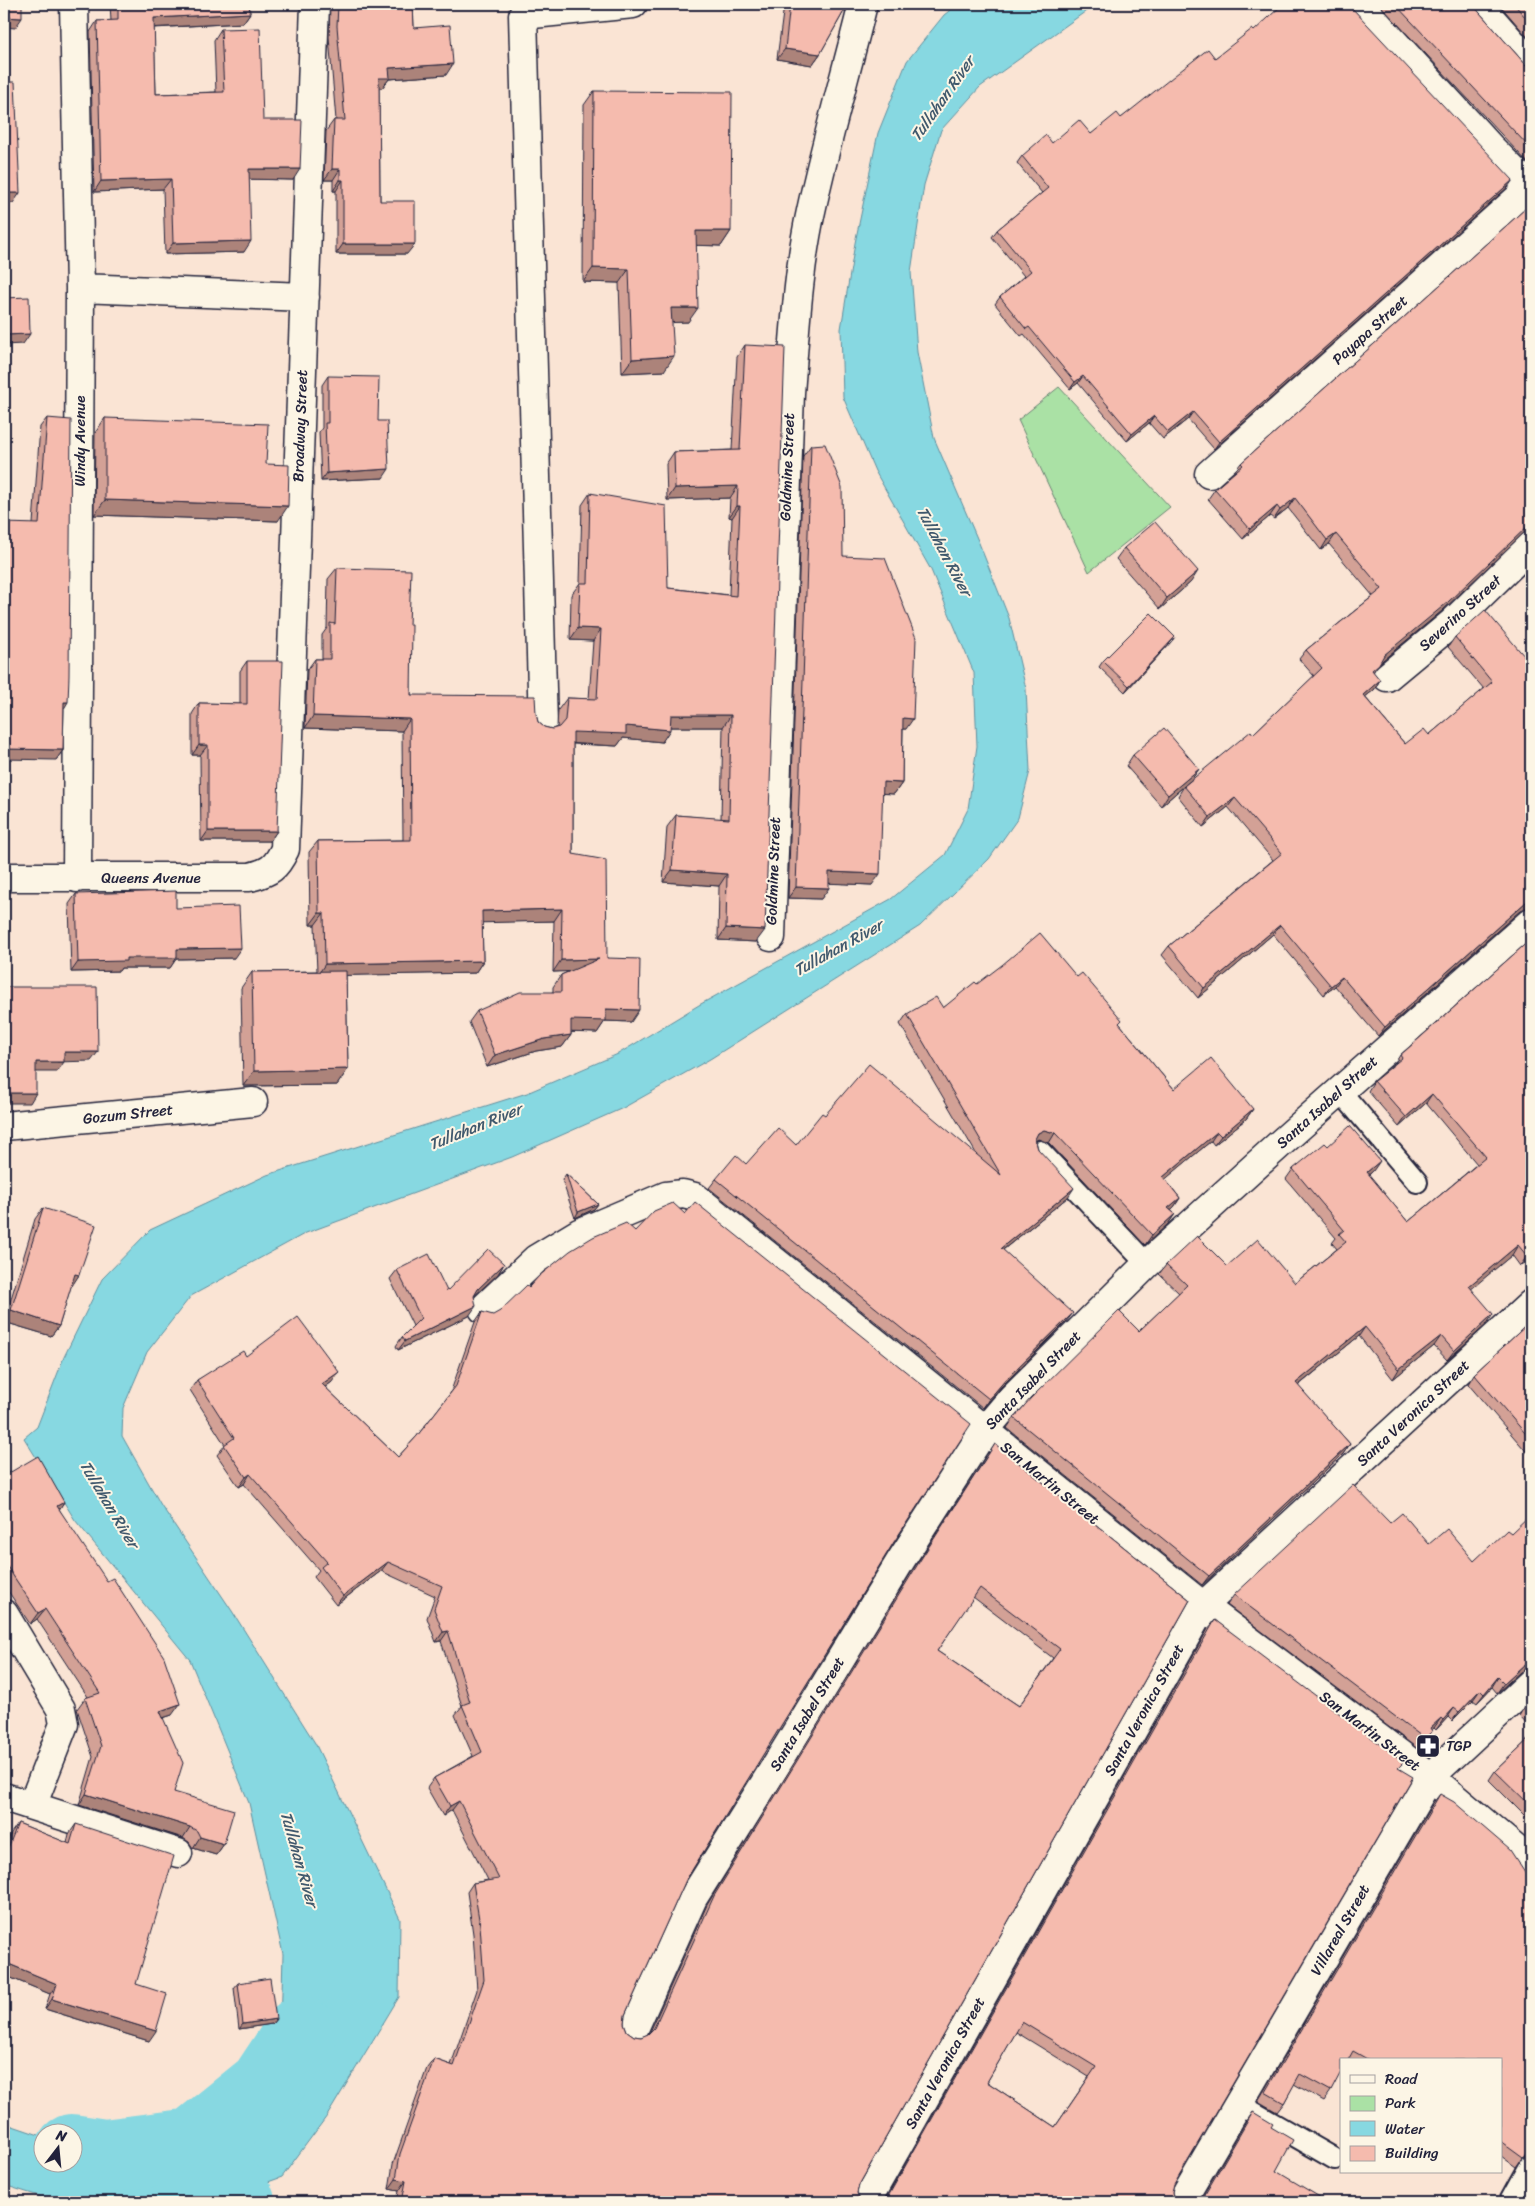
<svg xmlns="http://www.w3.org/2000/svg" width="1535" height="2206" font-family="Sriracha,sans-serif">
	<rect width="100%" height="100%" fill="#fae4d4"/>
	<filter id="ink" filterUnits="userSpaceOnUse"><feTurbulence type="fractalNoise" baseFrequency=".02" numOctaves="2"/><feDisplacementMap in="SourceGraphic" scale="10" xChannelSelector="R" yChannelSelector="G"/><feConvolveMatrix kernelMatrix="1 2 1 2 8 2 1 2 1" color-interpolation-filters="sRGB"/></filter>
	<g filter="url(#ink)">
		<path fill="#aae1a5" stroke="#668270" d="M1059 387 1170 507 1089 572 1018 420Z"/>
		<path fill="#87d8e1" stroke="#5f8f9f" d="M958 4H1096L980 87 941 130 924 185 911 272 917 352 934 438 979 543 1009 618 1026 689 1030 771 1018 818 989 859 920 926 710 1059 623 1108 512 1157 306 1233 191 1296 147 1352 123 1408 122 1436 161 1505 232 1611 315 1743 400 1919 399 1997 327 2116 282 2177 212 2202H58L4 2185V2123L42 2136V2164H72L73 2139 178 2147 232 2117 281 2030 283 1954 249 1803 190 1660 75 1520 24 1438 37 1427 64 1357 102 1279 150 1230 267 1175 527 1093 618 1054 699 1005 891 899 945 855 968 809 977 746 974 673 931 570 875 471 843 397 841 329 855 243 878 133 907 61 944 15Z"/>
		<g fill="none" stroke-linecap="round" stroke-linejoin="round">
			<path stroke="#87d8e1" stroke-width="74" d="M193 2145 238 2202
				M72 2151 105 2156 193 2145 266 2086 301 2033"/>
			<defs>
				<path id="lane" d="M1340 1091 1417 1182
					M1040 1151 1147 1264
					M1239 2104 1335 2159
					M1510 2202 1531 2164"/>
				<path id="street" d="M74 4 80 288 77 878
					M1359 4 1491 148 1531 188
					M1478 4 1531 64
					M80 288 305 297
					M1209 474 1531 187
					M1387 677 1452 623 1531 546
					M543 725 523 15 633 4
					M4 877H250C270 872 276 868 285 849L315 4
					M771 937 790 393C795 332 798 270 811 211 826 141 846 73 863 4
					M4 1126 253 1102
					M483 1309 536 1259 579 1233 666 1196 683 1194 695 1197 1203 1606 1430 1777 1531 1862
					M4 1614 61 1709 64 1724 32 1806
					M4 1797 178 1853
					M633 2031 693 1898 783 1754 901 1560 984 1431 1012 1398 1147 1264 1281 1143 1531 922
					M866 2202 1203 1606 1531 1304
					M1181 2202 1430 1777 1531 1683"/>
			</defs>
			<use href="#lane" stroke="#22223b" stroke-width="24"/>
			<use href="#street" stroke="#22223b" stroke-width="31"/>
			<use href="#lane" stroke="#fcf5e5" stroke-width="20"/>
			<use href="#street" stroke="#fcf5e5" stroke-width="28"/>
		</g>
		<path fill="#d3a196" stroke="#22223b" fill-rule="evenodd" d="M110 4H249L250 13 243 23 154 28 156 94 216 92 214 40 221 29 263 120 293 180 249 179 244 252 165 254 163 189 94 192 90 32 97 21H111Z
			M330 4H413L414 28 446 75 389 79 382 88H379L380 201 407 254H336V191H333V180H324L326 131 334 120H336L329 37Z
			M785 4H848L820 54 812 65 777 59 784 5Z
			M1379 4H1472L1526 65 1531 68V166Z
			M1499 4H1531V41Z
			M1344 6 1352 8 1508 187 1214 449 1188 419 1163 439 1149 423 1127 441 1078 383 1070 389 1024 334 1021 336 995 304 1000 297 1024 276 992 237 997 230 1042 193 1017 163 1022 156 1052 143 1091 134 1121 118 1215 58 1254 31Z
			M594 91 731 231 721 246 696 245 688 322H672L664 371 622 373 619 283 583 282 584 105Z
			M1525 209 1442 611 1379 663 1373 672 1380 680 1374 690 1365 697 1405 744 1429 735 1484 689 1448 647 1455 637 1525 657 1528 907 1521 910 1378 1036 1335 986 1324 995 1273 934 1198 998 1162 955 1169 946 1273 860 1228 807 1203 827 1178 796 1184 786 1253 734 1314 676 1299 659 1306 650 1373 596 1329 544 1321 550 1288 508 1274 519 1270 516 1243 539 1208 499 1215 489 1234 472 1241 463Z
			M745 345 756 942 718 940 719 886 663 882 667 827 676 815 721 819 723 727H670L662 742 623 738 617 746 573 744V854L607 958 631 1022 605 1021 597 1033 571 1032V1035L562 1047 536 1051 487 1067 469 1022 477 1011 553 992V987L561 975 570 971 553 972 554 921 482 922 483 961 475 973 346 975 348 1069 337 1085 243 1086 241 988 252 972 317 971 315 925H310L309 852 318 841 403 840 402 731 305 728 307 670 315 659H322V635L327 628 328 579 337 568 409 625 411 695 536 714 538 722 544 727 552 729 557 727 558 710 567 698 589 699 593 641 570 640 571 595 580 583 582 505 590 493 668 588 729 595 732 518 729 517 730 498 667 500 666 464 674 452 732 450 737 357Z
			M328 376 378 421 383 478 321 481 319 432 322 428V385Z
			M47 418 64 708 63 750 56 760 33 524 40 427Z
			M105 418 266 464 278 521 94 515 95 433Z
			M811 445 843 556 906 729H903L902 783 894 794 882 793 872 885 829 883 821 899 788 898 803 456Z
			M1124 548 1191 582 1160 609 1116 559Z
			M1171 642 1125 692 1099 667 1103 661Z
			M247 661 277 831 270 841H201L200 755H192V714L199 703 240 704V671Z
			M1133 755 1199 769 1191 780 1161 806 1126 766Z
			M76 894 176 908 234 958 176 959 170 968H121L119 971 71 972 69 904Z
			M1531 939V1256L1520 1266 1512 1255 1471 1288 1487 1324 1447 1360 1434 1346 1393 1379 1359 1336 1298 1386 1350 1444 1343 1454 1202 1585 1007 1428 1014 1418 1139 1331 1179 1293 1159 1274 1166 1265 1227 1266 1295 1283 1337 1249 1332 1243 1336 1238 1286 1179 1293 1169 1328 1146 1373 1171 1369 1175 1408 1222 1477 1164 1426 1103 1399 1127 1368 1091 1374 1081 1394 1065 1400 1055Z
			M1077 977 1119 1023 1174 1089 1253 1109 1246 1119 1214 1145 1211 1141 1165 1179 1180 1198 1174 1207 1171 1210 1175 1214 1168 1224 1145 1245 1049 1143 1038 1139 1036 1141 1038 1149 1068 1197 1003 1250 1066 1322 1001 1387 983 1408 709 1188 716 1179 796 1145 825 1115 977 1155 900 1024 907 1014 943 1008 977 984Z
			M566 1174 598 1204 594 1209 575 1218 562 1180Z
			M43 1208 79 1275 71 1286 59 1326 51 1336 4 1322 35 1219Z
			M504 1264 498 1274 475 1296 469 1316 398 1350 396 1346 402 1337 413 1326 390 1279 397 1270 447 1291Z
			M482 1312 894 1542 686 1880 625 2015 624 2023 627 2031 634 2036 641 2037 649 2034 707 1905 914 1568 995 1444 1190 1600 859 2185 857 2193 860 2201 861 2202H397L399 2191 389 2189 393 2164 427 2068 434 2059 451 2065 477 1990 473 1934 467 1892 473 1883 488 1880 452 1810 443 1816 427 1788 434 1778 473 1756 455 1715 462 1706 441 1641 436 1642 427 1618 435 1596 381 1571 336 1605 314 1577 319 1570 244 1484 239 1487 217 1455 225 1445 190 1390 197 1380 246 1356 332 1382 325 1387 398 1457 417 1436 450 1394 475 1322ZM973 1597 1053 1658 1019 1706 937 1651Z
			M1531 1321V1457L1468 1384 1474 1374Z
			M4 1476 64 1502 59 1509 172 1715 163 1718 174 1792 224 1844 216 1855 193 1848 189 1842 183 1838 79 1805 93 1757 77 1709 85 1698 88 1697 37 1619 30 1624 4 1585Z
			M1390 1523 1429 1544 1474 1561 1511 1533 1528 1668 1520 1672 1497 1693 1492 1687 1477 1703 1473 1700 1452 1721 1448 1717 1436 1730 1434 1728 1431 1730 1432 1731 1425 1741 1418 1749 1227 1605 1234 1595Z
			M1215 1620 1399 1769 1174 2184 1172 2192 1174 2200 884 2202 1208 1629ZM1016 2032 1089 2077 1055 2127 987 2082Z
			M1531 1701V1729L1519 1716 1525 1706Z
			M1531 1737V1822L1489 1780 1495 1771Z
			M1440 1794 1530 2152 1525 2154 1516 2167 1501 2156V2060H1341L1331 2091 1324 2101 1294 2084 1284 2103 1277 2112 1258 2101 1433 1803Z
			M18 1823 67 1843 69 1834 76 1824 136 1984 149 2041 45 2009 50 1994 4 1975V1851L11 1833Z
			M238 1983 276 2019 272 2024 239 2029 234 1988Z
			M1253 2112 1271 2127 1276 2171 1199 2202 1246 2122Z"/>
		<path fill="#ac837a" stroke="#22223b" d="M250 13 243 23 147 28 154 18Z
			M4 17 22 18 15 28 4 27Z
			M785 49 820 54 812 65 777 59Z
			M453 64 446 75 389 79 382 88H372L379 78 389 68Z
			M249 169H300L293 180 241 179Z
			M332 169H340L333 180H324Z
			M171 179 163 189 94 192 101 181Z
			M340 180H343L336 191H333Z
			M1513 180 1508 187 1214 449 1219 442Z
			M4 193H20L13 203H4Z
			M696 231H731L721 246 686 245Z
			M251 241 244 252 165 254 173 243Z
			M343 244H415L407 254H336Z
			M593 268 629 269 619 283 583 282Z
			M671 308H698L688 322 661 323Z
			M30 334 23 344 4 345V335Z
			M674 356 664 371 622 373 632 359Z
			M1083 376 1078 383 1070 389 1075 382Z
			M1193 412 1188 419 1163 439 1168 432Z
			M1154 416 1149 423 1127 441 1132 434Z
			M389 469 383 478 321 481 327 473Z
			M738 486 730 498 667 500 675 488Z
			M1295 498 1288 508 1274 519 1280 510Z
			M105 500 288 506 278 521 94 515Z
			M737 506H740L732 518 729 517Z
			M1277 506 1270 516 1243 539 1250 529Z
			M1531 523V526L1442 611 1377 665 1384 655Z
			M1336 534 1329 544 1321 550 1327 540Z
			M1198 571 1191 582 1160 609 1167 598Z
			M578 628 601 629 593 641 570 640Z
			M1175 637 1171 642 1125 692 1129 686Z
			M1380 680 1374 690 1356 704 1363 695Z
			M64 702H68L62 712Z
			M671 715H731L723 727H663Z
			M313 716 410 719 402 731 305 728Z
			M903 718 913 719 906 729H896Z
			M626 726 670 730 662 742 623 738 617 746 564 743 573 732Z
			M199 745H208L200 755H192Z
			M4 749 63 750 56 760 4 759Z
			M1199 769 1191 780 1161 806 1168 795Z
			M883 782 902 783 894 794 875 793Z
			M1235 798 1228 807 1203 827 1210 817Z
			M208 831H277L270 841H201Z
			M672 870 727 874 719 886 663 882Z
			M829 872 880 874 872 885 822 883Z
			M796 887 829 888 821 899 788 898Z
			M1531 899V907H1528L1521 910 1378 1036 1385 1027 1527 901Z
			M562 909 554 921 474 923 482 911Z
			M319 913H324L315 925H310Z
			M1280 925 1273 934 1198 998 1204 988Z
			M726 928 765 930 756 942 718 940Z
			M241 948 234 958 176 959 170 968H121L119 971 71 972 78 962 126 958 177 949Z
			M599 959 591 971 553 972 561 960Z
			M483 961 475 973 317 976 325 964Z
			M1342 977 1335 986 1324 995 1331 986Z
			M606 1009 639 1010 631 1022 605 1021 597 1033 563 1032 571 1020Z
			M571 1035 562 1047 536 1051 487 1067 495 1055 544 1039Z
			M64 1052H98L91 1061 57 1062Z
			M36 1062H64L57 1072H30Z
			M348 1069 337 1085 243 1086 254 1071Z
			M4 1093H36L30 1103H4Z
			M1432 1094 1426 1103 1399 1127 1406 1117Z
			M1253 1109 1246 1119 1214 1145 1221 1136Z
			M1044 1130 1055 1133 1049 1143 1038 1139 1032 1143 1038 1133Z
			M1217 1132 1211 1141 1156 1187 1163 1177Z
			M1380 1161 1373 1171 1360 1182 1367 1172Z
			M1074 1188 1068 1197 994 1257 1001 1248Z
			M1180 1198 1174 1207 1162 1217 1168 1208Z
			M598 1204 594 1209 575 1218 578 1212Z
			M1175 1214 1168 1224 1145 1245 1152 1235Z
			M1518 1245 1512 1255 1463 1296 1469 1286Z
			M1531 1252V1256L1520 1266 1527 1256Z
			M504 1264 498 1274 472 1298 478 1289Z
			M75 1274 79 1275 72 1286 67 1285Z
			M476 1306 469 1316 398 1350 405 1341Z
			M11 1310 59 1326 51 1336 4 1322Z
			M1073 1313 1066 1322 1001 1387 983 1408 989 1399 1007 1378Z
			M1493 1314 1487 1324 1447 1360 1454 1351Z
			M1365 1327 1359 1336 1289 1393 1296 1383Z
			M1441 1336 1434 1346 1393 1379 1399 1369Z
			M339 1372 332 1382 316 1394 322 1384Z
			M1350 1444 1343 1454 1202 1585 1209 1576Z
			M250 1474 244 1484 239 1487 246 1477Z
			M64 1502 57 1513V1506Z
			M388 1562 381 1571 336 1605 343 1596Z
			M45 1609 37 1619 30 1624 38 1613Z
			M448 1631 441 1641 436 1642 443 1632Z
			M1531 1660V1668H1528L1520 1672 1497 1693 1504 1683 1527 1662Z
			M1498 1677 1492 1687 1477 1703 1484 1694Z
			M1480 1690 1473 1700 1452 1721 1459 1712Z
			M180 1704 172 1715 153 1721 160 1711Z
			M1454 1708 1448 1717 1436 1730 1443 1720Z
			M1441 1718 1434 1728 1423 1737 1430 1728Z
			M1432 1731 1425 1741 1418 1749 1425 1739Z
			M86 1794 190 1827 183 1838 79 1805Z
			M459 1801 452 1810 443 1816 450 1806Z
			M200 1837 224 1844 216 1855 193 1848Z
			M4 1962 57 1984 50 1994 4 1975Z
			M52 1999 156 2031 149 2041 45 2009Z
			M276 2019 272 2024 239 2029 243 2024Z
			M1531 2145V2152L1524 2154Z
			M396 2179 406 2181 399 2191 389 2189Z"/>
		<path fill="#f5bbae" stroke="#22223b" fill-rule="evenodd" d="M4 4H22V18L4 17Z
			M118 4H249L250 13 154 18 156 94 224 92 221 29 260 28 263 120H302L300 169H249L251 241 173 243 171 179 101 181 97 21 118 20Z
			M338 4H413L414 28 450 25 453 64 389 68 390 78H379L380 201H415V244H343V180H340V169H332L334 120H345L337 26Z
			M790 4H848L820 54 785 49Z
			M1283 4H1341L1344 6 1346 4H1350L1352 8 1513 180 1219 442 1193 412 1168 432 1154 416 1132 434 1083 376 1075 382 1029 327 1026 329 1000 297 1031 271 997 230 1048 188 1022 156 1046 135 1052 143 1079 120 1091 134 1117 113 1121 118 1208 49 1215 58 1252 29 1254 31Z
			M1395 4H1472L1526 65 1531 68V149Z
			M1514 4H1531V24Z
			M4 82H15L20 193H4Z
			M594 91 732 92 731 231H696L698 308H671L674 356 632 359 629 269 593 268Z
			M1525 209 1531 215V523L1448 602 1384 655 1379 664 1372 670 1380 680 1363 695 1405 744 1424 729 1429 735 1492 682 1455 637 1485 610 1525 657 1531 652V899L1527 901 1385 1027 1342 977 1331 986 1280 925 1204 988 1169 946 1282 853 1235 798 1210 817 1184 786 1251 731 1253 734 1322 668 1306 650 1382 589 1336 534 1327 540 1295 498 1280 510 1277 506 1250 529 1215 489 1243 465 1241 463Z
			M29 297 30 334 4 335V298Z
			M745 345 785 347 765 930 726 928 727 874 672 870 676 815 729 819 731 715H671L670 730 626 726V734L573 732V854L606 860 607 958 640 959 639 1010 606 1009V1021L571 1020V1035L544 1039 495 1055 477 1011 520 992H561V975L599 959 561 960 562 909 482 911 483 961 325 964 324 913H319L318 841 411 840 410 719 313 716 315 659H330V623L335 624 337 568 411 570 409 625H412L411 695 535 696 536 714 538 722 544 727 552 729 559 727 565 720 567 698 597 699 601 629 578 628 580 583H588L590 493 666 506 668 588 736 596 740 506H737L738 486 675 488 674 452 740 450Z
			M328 376 379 377 378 421H387L389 469 327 473 325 423H328Z
			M47 418 71 420 69 676 68 702H64L63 750 4 749V523L39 524Z
			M105 418 268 424 266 464 289 465 288 506 105 500Z
			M825 444 842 487 843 556 885 558 916 638 913 719 903 718 902 783 883 782 880 874 829 872V888L796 887 811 445Z
			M1155 522 1198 571 1167 598 1124 548Z
			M1151 613 1175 637 1129 686 1103 661Z
			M247 661H283L277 831H208V745H199V703L247 704Z
			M1164 728 1199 769 1168 795 1133 755Z
			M176 891V908L239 906 241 948 177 949V958H126V961L78 962 76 894Z
			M1040 933 1077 977 1082 973 1122 1020 1119 1023 1174 1089 1211 1058 1253 1109 1221 1136 1217 1132 1163 1177 1180 1198 1168 1208 1175 1214 1152 1235 1055 1133 1044 1130 1038 1133 1035 1139 1038 1149 1074 1188 1001 1248 1073 1313 1007 1378 989 1399 716 1179 736 1155 746 1164 778 1128 796 1145 822 1113 825 1115 869 1064 1001 1175 907 1014 936 997 943 1008 975 982 977 984 1002 965Z
			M1531 939V1252L1527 1256 1518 1245 1469 1286 1493 1314 1454 1351 1441 1336 1399 1369 1365 1327 1296 1383 1350 1444 1209 1576 1014 1418 1030 1399 1119 1311 1139 1331 1187 1285 1166 1265 1197 1236 1227 1266 1258 1239 1295 1283 1346 1242 1339 1234 1344 1230 1293 1169 1325 1143 1328 1146 1350 1126 1380 1161 1367 1172 1408 1222 1486 1157 1432 1094 1406 1117 1374 1081 1402 1058 1400 1055 1405 1051Z
			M346 971 348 1069 254 1071 252 972Z
			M4 987H97L98 1052H64V1062H36V1093H4Z
			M566 1174 598 1204 578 1212Z
			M695 1202 971 1424 894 1542 686 1880 625 2015 624 2023 627 2031 634 2036 641 2037 648 2034 654 2028 714 1896 921 1559 995 1444 1190 1600 859 2185 857 2193 860 2201 861 2202H402L406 2181 396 2179 400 2154 434 2059 454 2066 484 1980 480 1925 473 1883 499 1879 459 1801 450 1806 434 1778 482 1752 462 1705 470 1702 448 1631 443 1632 434 1609 442 1586 388 1562 343 1596 321 1567 327 1562 250 1474 246 1477 224 1445 234 1438 197 1380 243 1351 246 1356 298 1317 339 1372 322 1384 398 1457 417 1436 456 1386 482 1312 493 1315 500 1311 527 1285 529 1287 539 1276 570 1251 593 1237 626 1223 635 1231 654 1211 673 1203 685 1214ZM980 1588 1060 1649 1019 1706 937 1651Z
			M43 1208 96 1225 79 1275 75 1274 59 1326 11 1310Z
			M488 1249 504 1264 478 1289 474 1296 476 1306 405 1341 402 1337 421 1318 397 1270 429 1254 447 1291Z
			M1531 1321V1440L1474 1374Z
			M38 1456 64 1502 57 1506 107 1581 113 1578 164 1657 180 1704 160 1711 183 1763 174 1792 234 1810 224 1844 200 1837 197 1831 190 1827 86 1794 101 1746 85 1698 100 1693 45 1609 38 1613 4 1562V1476Z
			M1353 1485 1390 1523 1402 1513 1429 1544 1447 1529 1474 1561 1507 1530 1511 1533 1531 1514V1660L1527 1662 1504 1683 1498 1677 1484 1694 1480 1690 1459 1712 1454 1708 1443 1720 1441 1718 1430 1728 1432 1731 1425 1739 1234 1595Z
			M1215 1620 1404 1762 1398 1768 1413 1777 1174 2184 1172 2192 1174 2200 1176 2202H884L886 2200ZM1022 2022 1096 2067 1055 2127 987 2082Z
			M1531 1701V1712L1525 1706Z
			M1531 1737V1806L1495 1771Z
			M1440 1794 1454 1802 1510 1850 1531 1882V2145L1523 2157 1501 2141V2060H1369L1353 2051 1348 2060H1341V2072L1331 2091 1300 2074 1284 2103 1265 2092Z
			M18 1823 70 1844 76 1824 174 1856 136 1984 167 1994 156 2031 52 1999 57 1984 4 1962V1858Z
			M270 1978 276 2019 243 2024 238 1983Z
			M1253 2112 1273 2124 1271 2127 1293 2140 1276 2171 1328 2202H1199L1201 2201Z"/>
	</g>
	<defs>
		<symbol id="pharmacy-square" viewBox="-11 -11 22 22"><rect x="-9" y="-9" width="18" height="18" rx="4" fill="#22223b" stroke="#fcf5e5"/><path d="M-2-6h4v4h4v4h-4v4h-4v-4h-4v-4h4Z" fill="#fff"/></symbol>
	</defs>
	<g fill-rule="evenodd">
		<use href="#pharmacy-square" x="1414" y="1732" width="28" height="28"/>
	</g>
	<g text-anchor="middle" stroke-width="4" stroke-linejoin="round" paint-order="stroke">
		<g font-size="15" fill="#22223b" stroke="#fcf5e5">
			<text transform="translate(1370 330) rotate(-42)" y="5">Payapa Street</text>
			<text transform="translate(300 426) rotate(-88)" y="5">Broadway Street</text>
			<text transform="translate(80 441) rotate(-90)" y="5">Windy Avenue</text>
			<text transform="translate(787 467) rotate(-88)" y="5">Goldmine Street</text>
			<text transform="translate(1460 613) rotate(-42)" y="5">Severino Street</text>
			<text transform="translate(773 871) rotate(-88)" y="5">Goldmine Street</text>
			<text x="151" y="883">Queens Avenue</text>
			<text transform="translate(1327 1102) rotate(-42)" y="5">Santa Isabel Street</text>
			<text transform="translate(128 1114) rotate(-6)" y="5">Gozum Street</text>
			<text transform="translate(1033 1380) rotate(-46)" y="5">Santa Isabel Street</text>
			<text transform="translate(1413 1413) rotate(-43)" y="5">Santa Veronica Street</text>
			<text transform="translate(1050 1483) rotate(39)" y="5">San Martin Street</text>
			<text transform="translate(1144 1710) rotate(-61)" y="5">Santa Veronica Street</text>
			<text transform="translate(807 1714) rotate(-59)" y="5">Santa Isabel Street</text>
			<text transform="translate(1370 1731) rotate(37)" y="5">San Martin Street</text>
			<text transform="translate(1340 1930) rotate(-60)" y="5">Villareal Street</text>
			<text transform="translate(945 2063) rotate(-61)" y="5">Santa Veronica Street</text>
		</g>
		<g font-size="15" fill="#22223b" stroke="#fcf5e5" text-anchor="start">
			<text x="1446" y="1751">TGP</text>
		</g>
		<g font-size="16" font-style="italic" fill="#40596d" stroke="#fcf5e5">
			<text transform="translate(942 98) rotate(-55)" y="6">Tullahan River</text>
			<text transform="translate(945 551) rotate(62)" y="6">Tullahan River</text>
			<text transform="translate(838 947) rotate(-29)" y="6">Tullahan River</text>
			<text transform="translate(475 1126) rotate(-22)" y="6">Tullahan River</text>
			<text transform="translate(110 1504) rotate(59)" y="6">Tullahan River</text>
			<text transform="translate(300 1859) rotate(74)" y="6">Tullahan River</text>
		</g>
	</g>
	<rect width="1535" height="2206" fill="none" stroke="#fcf5e5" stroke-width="20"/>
	<rect x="10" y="10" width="1515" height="2186" fill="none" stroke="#22223b" stroke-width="2" filter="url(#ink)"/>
	<rect x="1340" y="2058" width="162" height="115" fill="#fcf5e5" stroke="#a5a1a1"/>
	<rect x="1350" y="2075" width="25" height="8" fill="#fcf5e5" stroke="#a5a1a1"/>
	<text x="1385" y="2084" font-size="15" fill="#22223b">Road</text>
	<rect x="1350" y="2096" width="25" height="15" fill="#aae1a5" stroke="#a5a1a1"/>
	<text x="1385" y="2108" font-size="15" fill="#22223b">Park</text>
	<rect x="1350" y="2121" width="25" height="15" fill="#87d8e1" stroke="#a5a1a1"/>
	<text x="1385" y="2134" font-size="15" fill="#22223b">Water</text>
	<rect x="1350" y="2146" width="25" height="15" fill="#f5bbae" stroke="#a5a1a1"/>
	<text x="1385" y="2158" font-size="15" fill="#22223b">Building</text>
	<g transform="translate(58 2148) rotate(16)"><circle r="24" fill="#fcf5e5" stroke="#a5a1a1"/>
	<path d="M0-4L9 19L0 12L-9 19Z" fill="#22223b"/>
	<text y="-8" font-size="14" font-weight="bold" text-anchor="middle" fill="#22223b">N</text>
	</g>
</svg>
